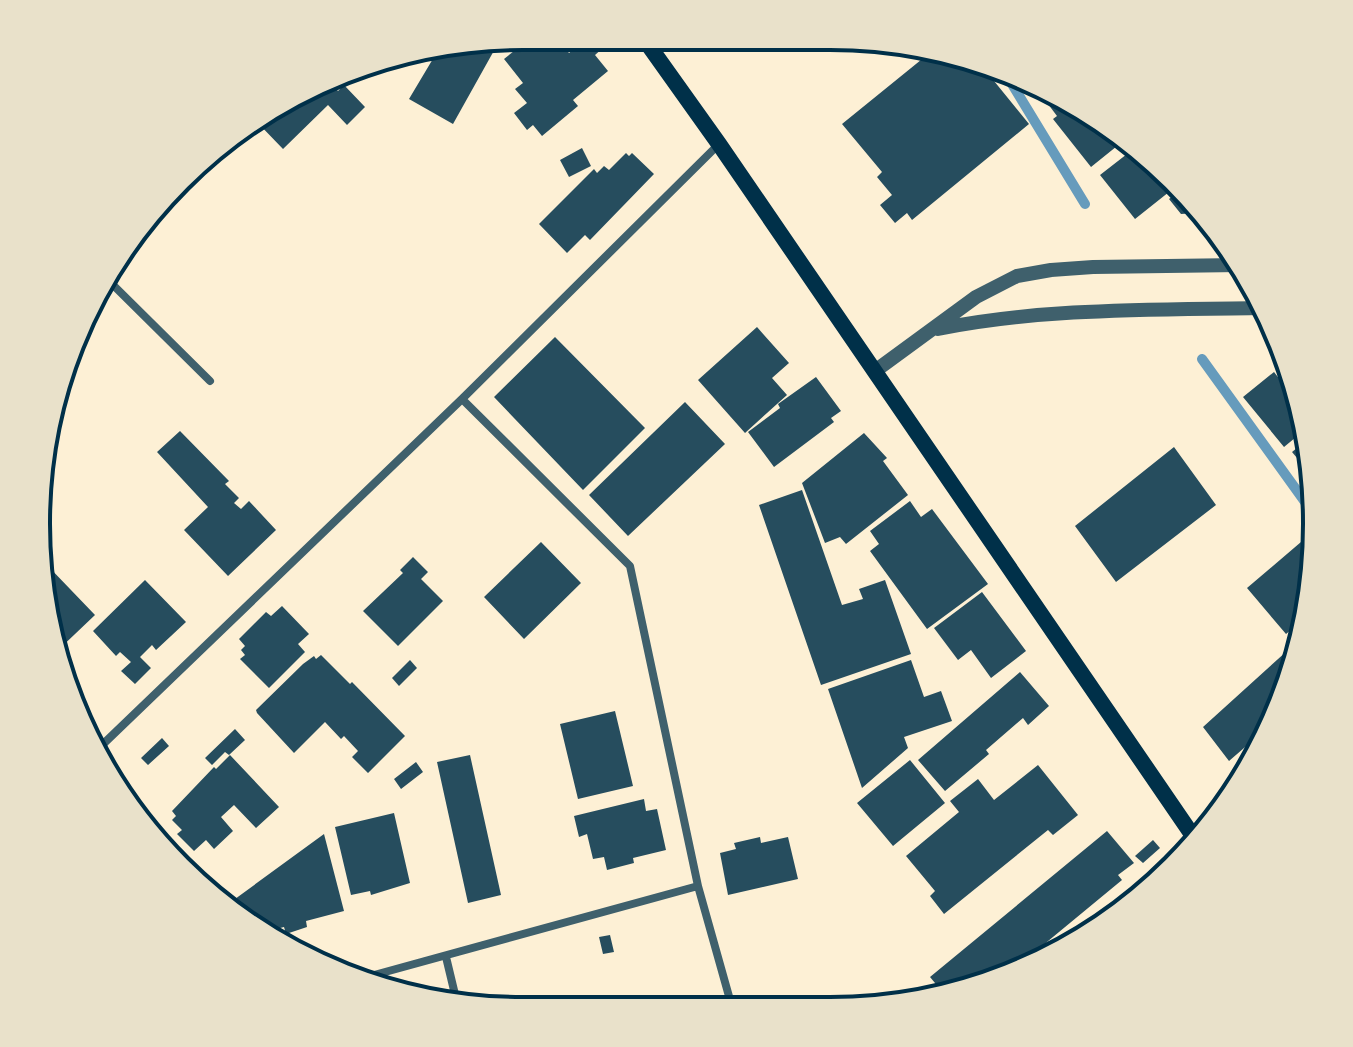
<svg xmlns="http://www.w3.org/2000/svg" width="1353" height="1047" font-family="'Varela Round',sans-serif">
	<rect width="100%" height="100%" fill="#fdf0d5"/>
	<g fill="none" stroke-linecap="round" stroke-linejoin="round">
		<path stroke="#669bbc" stroke-width="10" d="M1004 71 1085 204
			M1202 359 1308 506"/>
	</g>
	<path fill="#264d5e" d="M533 36H556L569 53 581 43 575 36H609L612 40 595 55 608 71 573 100 578 106 542 136 533 125 527 130 514 113 527 103 515 89 523 83 504 59Z
		M744 37H773L756 51Z
		M486 41 496 47 453 124 409 99 440 47Z
		M932 51 977 60 1029 124 912 220 907 213 895 223 880 205 892 195 877 177 882 172 842 124Z
		M352 71 335 88 338 91 344 85 365 107 347 125 328 105 283 149 255 120 279 102Z
		M1036 88 1126 136 1127 138 1091 167 1053 119 1057 116Z
		M1136 147 1174 188 1135 219 1100 175Z
		M582 148 591 166 569 177 560 160Z
		M626 153 629 156 632 153 654 174 590 240 585 235 567 253 539 224 594 169 597 173 604 166 609 170Z
		M1178 192 1197 213 1181 214 1169 199Z
		M757 327 789 363 772 378 787 395 745 433 698 380Z
		M555 337 645 428 583 490 494 397Z
		M1274 372 1288 390 1291 388 1307 428 1284 447 1243 397Z
		M816 377 841 411 831 418 834 422 774 467 748 432 780 408 778 404Z
		M685 402 725 444 628 536 589 495Z
		M180 431 229 481 225 484 239 498 234 503 241 509 249 501 276 530 228 576 184 530 208 507 157 452Z
		M864 433 887 458 883 461 908 495 846 544 840 537 825 543 802 483Z
		M1308 439V471L1292 452Z
		M1174 447 1216 505 1116 582 1075 526Z
		M802 490 842 605 863 599 859 589 885 580 911 654 821 685 759 505Z
		M910 501 921 517 932 509 988 584 927 629 870 551 879 544 870 531Z
		M541 542 581 583 524 639 484 597Z
		M1301 542 1308 550V616L1286 634 1247 588Z
		M413 557 428 572 421 579 443 601 398 646 363 611 403 573 400 570Z
		M46 564 95 615 54 654 42 568Z
		M145 580 186 622 156 650 152 645 140 657 151 668 135 684 121 671 131 662 120 652 116 656 93 631Z
		M982 592 1026 651 991 678 971 650 958 660 934 628Z
		M282 606 309 634 298 644 305 652 269 688 240 659 245 655 241 650 245 646 239 639 266 612 271 616Z
		M1298 641 1259 735 1229 761 1203 727Z
		M321 655 350 684 352 682 405 736 368 773 352 757 358 751 344 736 341 739 325 722 294 753 257 713 256 710 303 664 314 656 316 659Z
		M410 660 417 668 399 686 392 678Z
		M911 660 924 697 941 691 952 721 904 737 908 748 862 788 828 689Z
		M1020 672 1049 706 1028 725 1023 718 986 750 989 754 945 791 918 760Z
		M615 711 633 786 578 799 560 724Z
		M235 729 245 740 229 755 225 752 212 765 205 758Z
		M162 738 169 746 148 765 141 758Z
		M230 755 279 807 256 828 234 805 221 817 233 831 214 849 206 840 194 851 177 834 182 830 172 820 176 816 172 811 214 767 216 769Z
		M470 755 501 895 468 903 437 762Z
		M910 760 945 803 893 846 857 803Z
		M416 762 423 772 401 789 394 779Z
		M1038 765 1078 815 1053 835 1048 830 944 914 930 896 935 891 906 856 959 812 950 801 978 779 994 800Z
		M644 799 646 811 657 809 666 850 633 858 634 863 607 870 604 857 593 859 587 834 579 837 574 816Z
		M394 813 410 883 371 895 370 891 351 895 335 827Z
		M1107 831 1134 863 1118 875 1122 880 1008 974 987 985 945 995 930 977Z
		M324 834 344 911 306 921 307 927 286 934 284 927 261 933 253 929 240 916 235 899Z
		M760 837 761 843 788 837 798 879 728 895 720 853 736 849 734 843Z
		M1153 840 1160 848 1143 863 1135 856Z
		M610 935 614 952 603 954 599 937Z"/>
	<g fill="none" stroke-linecap="round" stroke-linejoin="round">
		<path stroke="#3f606c" stroke-width="8" d="M104 276 210 381
			M462 399 630 566 698 886 732 1007
			M98 749 462 399 718 145
			M446 957 458 1007
			M356 980 698 886"/>
		<path stroke="#3f606c" stroke-width="14" d="M938 329C1042 308 1152 310 1258 308
			M875 371 976 297 1017 276 1051 270 1093 267 1240 265"/>
		<path stroke="#003049" stroke-width="16" d="M642 36 719 144 1193 836"/>
	</g>
	<path d="M0 0H1353V1047H0ZM523 50H830A473 473 0 0 1 1303 523V524A473 473 0 0 1 830 997H523A473 473 0 0 1 50 524V523A473 473 0 0 1 523 50Z" fill="#e9e1ca" fill-rule="evenodd"/>
	<path fill="none" stroke="#003049" stroke-width="4" d="M523 50H830A473 473 0 0 1 1303 523V524A473 473 0 0 1 830 997H523A473 473 0 0 1 50 524V523A473 473 0 0 1 523 50Z"/>
</svg>
